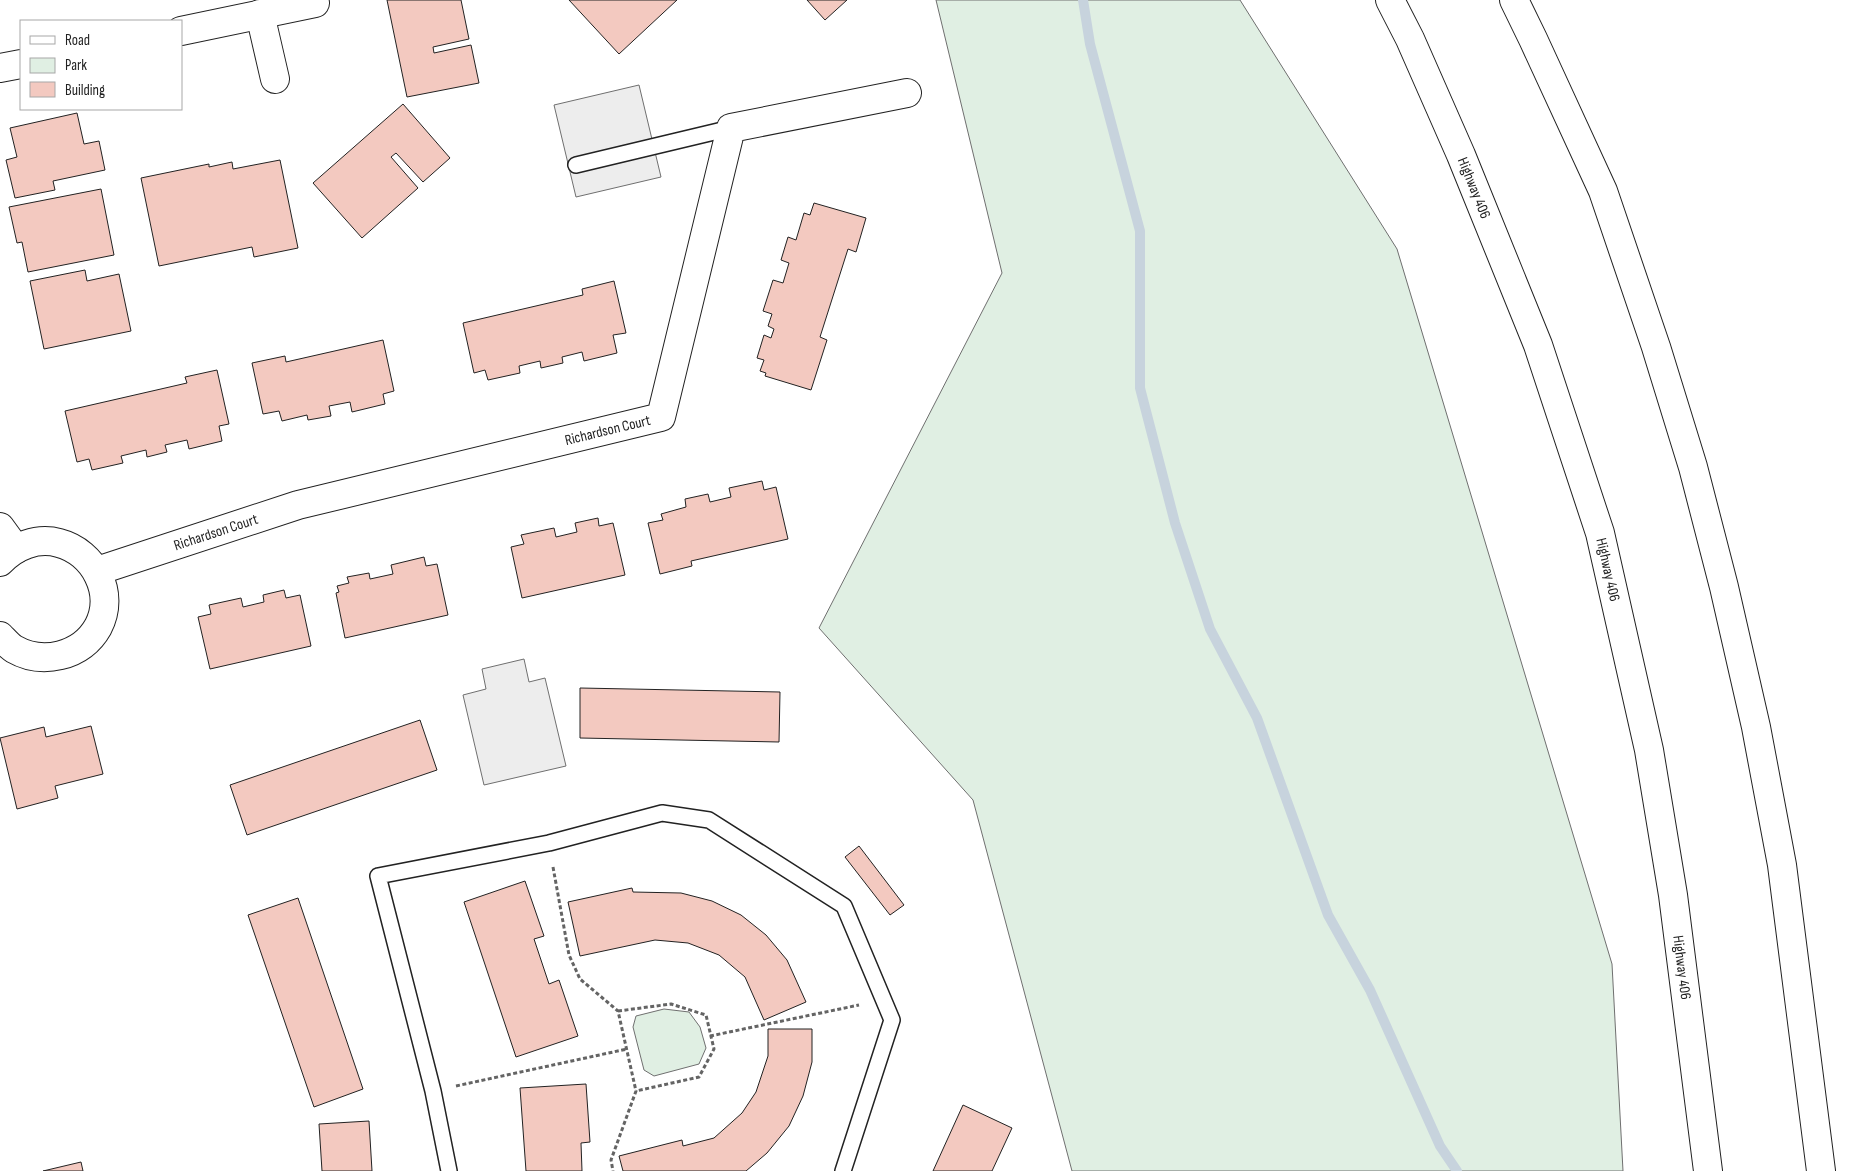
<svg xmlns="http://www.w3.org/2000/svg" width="1862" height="1171" font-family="'Sofia Sans Condensed',sans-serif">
	<rect width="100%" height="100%" fill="#fff"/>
	<path fill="#e0efe3" stroke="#6f6f6f" d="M936 0H1240L1397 249 1612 964 1623 1171H1072L973 800 819 628 1002 273Z
		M664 1009 689 1012 700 1027 706 1048 699 1064 654 1076 644 1070 633 1027 636 1016Z"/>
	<path fill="#ededed" stroke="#6f6f6f" d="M639 85 661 177 576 197 554 105Z
		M524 659 529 682 545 678 566 766 484 785 463 695 486 689 482 669Z"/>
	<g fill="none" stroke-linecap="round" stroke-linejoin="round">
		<path stroke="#c7d3dd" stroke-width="10" d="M1083 0 1090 44 1140 231V388L1175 523 1210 629 1257 718 1328 915 1370 990 1440 1146 1457 1171"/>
	</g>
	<path fill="#f3c9c0" stroke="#222" d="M387 0H461L469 39 433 47 434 53 471 45 479 83 407 97Z
		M569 0H677L619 54Z
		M807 0H847L825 20Z
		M403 104 450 158 423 182 396 153 391 157 418 188 362 238 313 183Z
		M77 113 84 144 99 141 105 170 53 181 55 190 15 198 6 160 17 157 10 128Z
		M280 160 298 248 254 257 252 247 159 266 141 178 209 164V167L232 162 233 169Z
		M101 189 114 255 28 272 22 242 17 243 9 207Z
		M814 203 866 218 856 252 848 249 820 337 827 340 811 390 765 376 766 373 760 371 764 360 757 358 764 335 771 338 774 329 768 326 772 314 763 311 773 280 783 283 789 263 781 260 788 237 796 240 804 213 810 215Z
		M85 270 87 281 119 274 131 331 44 349 30 281Z
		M614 281 626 333 613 335 617 353 584 361 582 352 562 357 563 363 541 368 540 361 519 366 520 373 488 380 485 370 474 373 463 323 583 295 582 289Z
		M383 340 394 391 383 394 385 404 352 412 350 402 329 406 331 416 308 420 307 415 282 421 279 411 263 414 252 363 285 356 286 362Z
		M217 370 229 424 219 426 222 441 189 449 187 440 165 445 167 452 147 457 146 450 121 456 123 463 92 470 89 459 77 462 65 411 187 383 185 377Z
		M762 481 764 490 776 487 788 539 691 561 692 566 660 574 648 523 663 520 661 514 686 507 685 499 708 494 710 502 731 497 729 488Z
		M598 518 599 526 613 523 625 575 522 598 511 547 524 544 521 535 554 528 556 537 577 532 575 523Z
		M424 557 426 566 437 564 448 615 345 638 336 593 339 592 337 586 349 583 347 577 369 573 370 579 393 574 391 565Z
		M284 590 286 598 300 595 311 646 210 669 198 617 211 614 209 605 241 598 243 607 264 602 263 595Z
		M580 688 780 692 779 742 580 738Z
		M420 720 437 770 247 835 230 785Z
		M91 726 103 774 55 786 58 798 17 809 0 738 44 727 46 737Z
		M859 846 904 905 890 915 845 857Z
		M525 881 544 936 534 939 549 984 559 980 578 1036 516 1057 464 902Z
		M632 888 633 892 681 893 712 901 741 915 766 935 787 960 806 1002 764 1020 745 977 719 955 688 943 655 940 580 956 568 902Z
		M298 898 363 1089 314 1107 248 915Z
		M768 1029H812V1062L803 1096 789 1126 767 1153 746 1171H623L619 1156 682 1140 683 1146 714 1138 742 1113 756 1092 768 1056Z
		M586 1084 590 1142 581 1143 582 1171H526L520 1088Z
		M963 1105 1012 1128 992 1171H933Z
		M369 1121 372 1171H322L319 1124Z
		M81 1162 83 1171H43Z"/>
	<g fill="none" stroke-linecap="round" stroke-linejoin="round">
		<defs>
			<path id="service" d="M576 165 731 128
				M449 1171 433 1091 378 876 549 843 662 813 709 820 844 906 892 1020 843 1171"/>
			<g id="minor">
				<path d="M260 14 275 79"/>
				<path d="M181 31 315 3 314 0"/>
				<path d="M0 68 21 64"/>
				<path d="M0 527 16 549"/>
				<path d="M0 562C15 546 37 537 59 543 94 552 116 593 98 627 81 657 42 665 14 649 9 646 4 640 0 636"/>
				<path id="s1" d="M97 571 298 505 661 417 731 128 907 93"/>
			</g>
			<g id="motorway">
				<path id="s2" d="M1390 0 1410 39 1461 155 1538 345 1600 533 1649 750 1673 895 1708 1171"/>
				<path d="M1514 0 1533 39 1603 191 1656 347 1693 467 1724 587 1756 727 1782 865 1821 1171"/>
			</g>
		</defs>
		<use href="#service" stroke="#222" stroke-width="18"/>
		<use href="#minor" stroke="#222" stroke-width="30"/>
		<use href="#motorway" stroke="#222" stroke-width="30"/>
		<path stroke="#646464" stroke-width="3" stroke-dasharray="4 2.5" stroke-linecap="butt" d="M553 867 569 955 580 979 618 1011 636 1091 611 1160 613 1171
			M618 1011 671 1004 706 1015 714 1049 699 1077 636 1091
			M710 1036 859 1005
			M456 1086 627 1049"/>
		<use href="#service" stroke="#fff" stroke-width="15"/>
		<use href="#minor" stroke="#fff" stroke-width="28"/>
		<use href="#motorway" stroke="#fff" stroke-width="28"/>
	</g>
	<g text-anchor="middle" stroke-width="4" stroke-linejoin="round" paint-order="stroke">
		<g font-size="15" fill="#222" stroke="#fff">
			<text dy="5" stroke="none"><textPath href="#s2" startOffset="206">Highway 406</textPath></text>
			<text dy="5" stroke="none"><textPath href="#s1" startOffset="530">Richardson Court</textPath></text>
			<text dy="5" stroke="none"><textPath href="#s1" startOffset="125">Richardson Court</textPath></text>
			<text dy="5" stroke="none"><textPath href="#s2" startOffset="611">Highway 406</textPath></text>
			<text dy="5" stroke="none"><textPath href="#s2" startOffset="1016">Highway 406</textPath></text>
		</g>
	</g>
	<rect x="20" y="20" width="162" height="90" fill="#ffffff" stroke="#a7a7a7"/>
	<rect x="30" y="36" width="25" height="8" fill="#ffffff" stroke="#a7a7a7"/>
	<text x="65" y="45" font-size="15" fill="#222222">Road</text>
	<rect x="30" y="58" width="25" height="15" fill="#e0efe3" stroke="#a7a7a7"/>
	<text x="65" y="70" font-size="15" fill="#222222">Park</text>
	<rect x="30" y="82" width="25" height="15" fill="#f3c9c0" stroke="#a7a7a7"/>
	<text x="65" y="95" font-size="15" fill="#222222">Building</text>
</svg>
